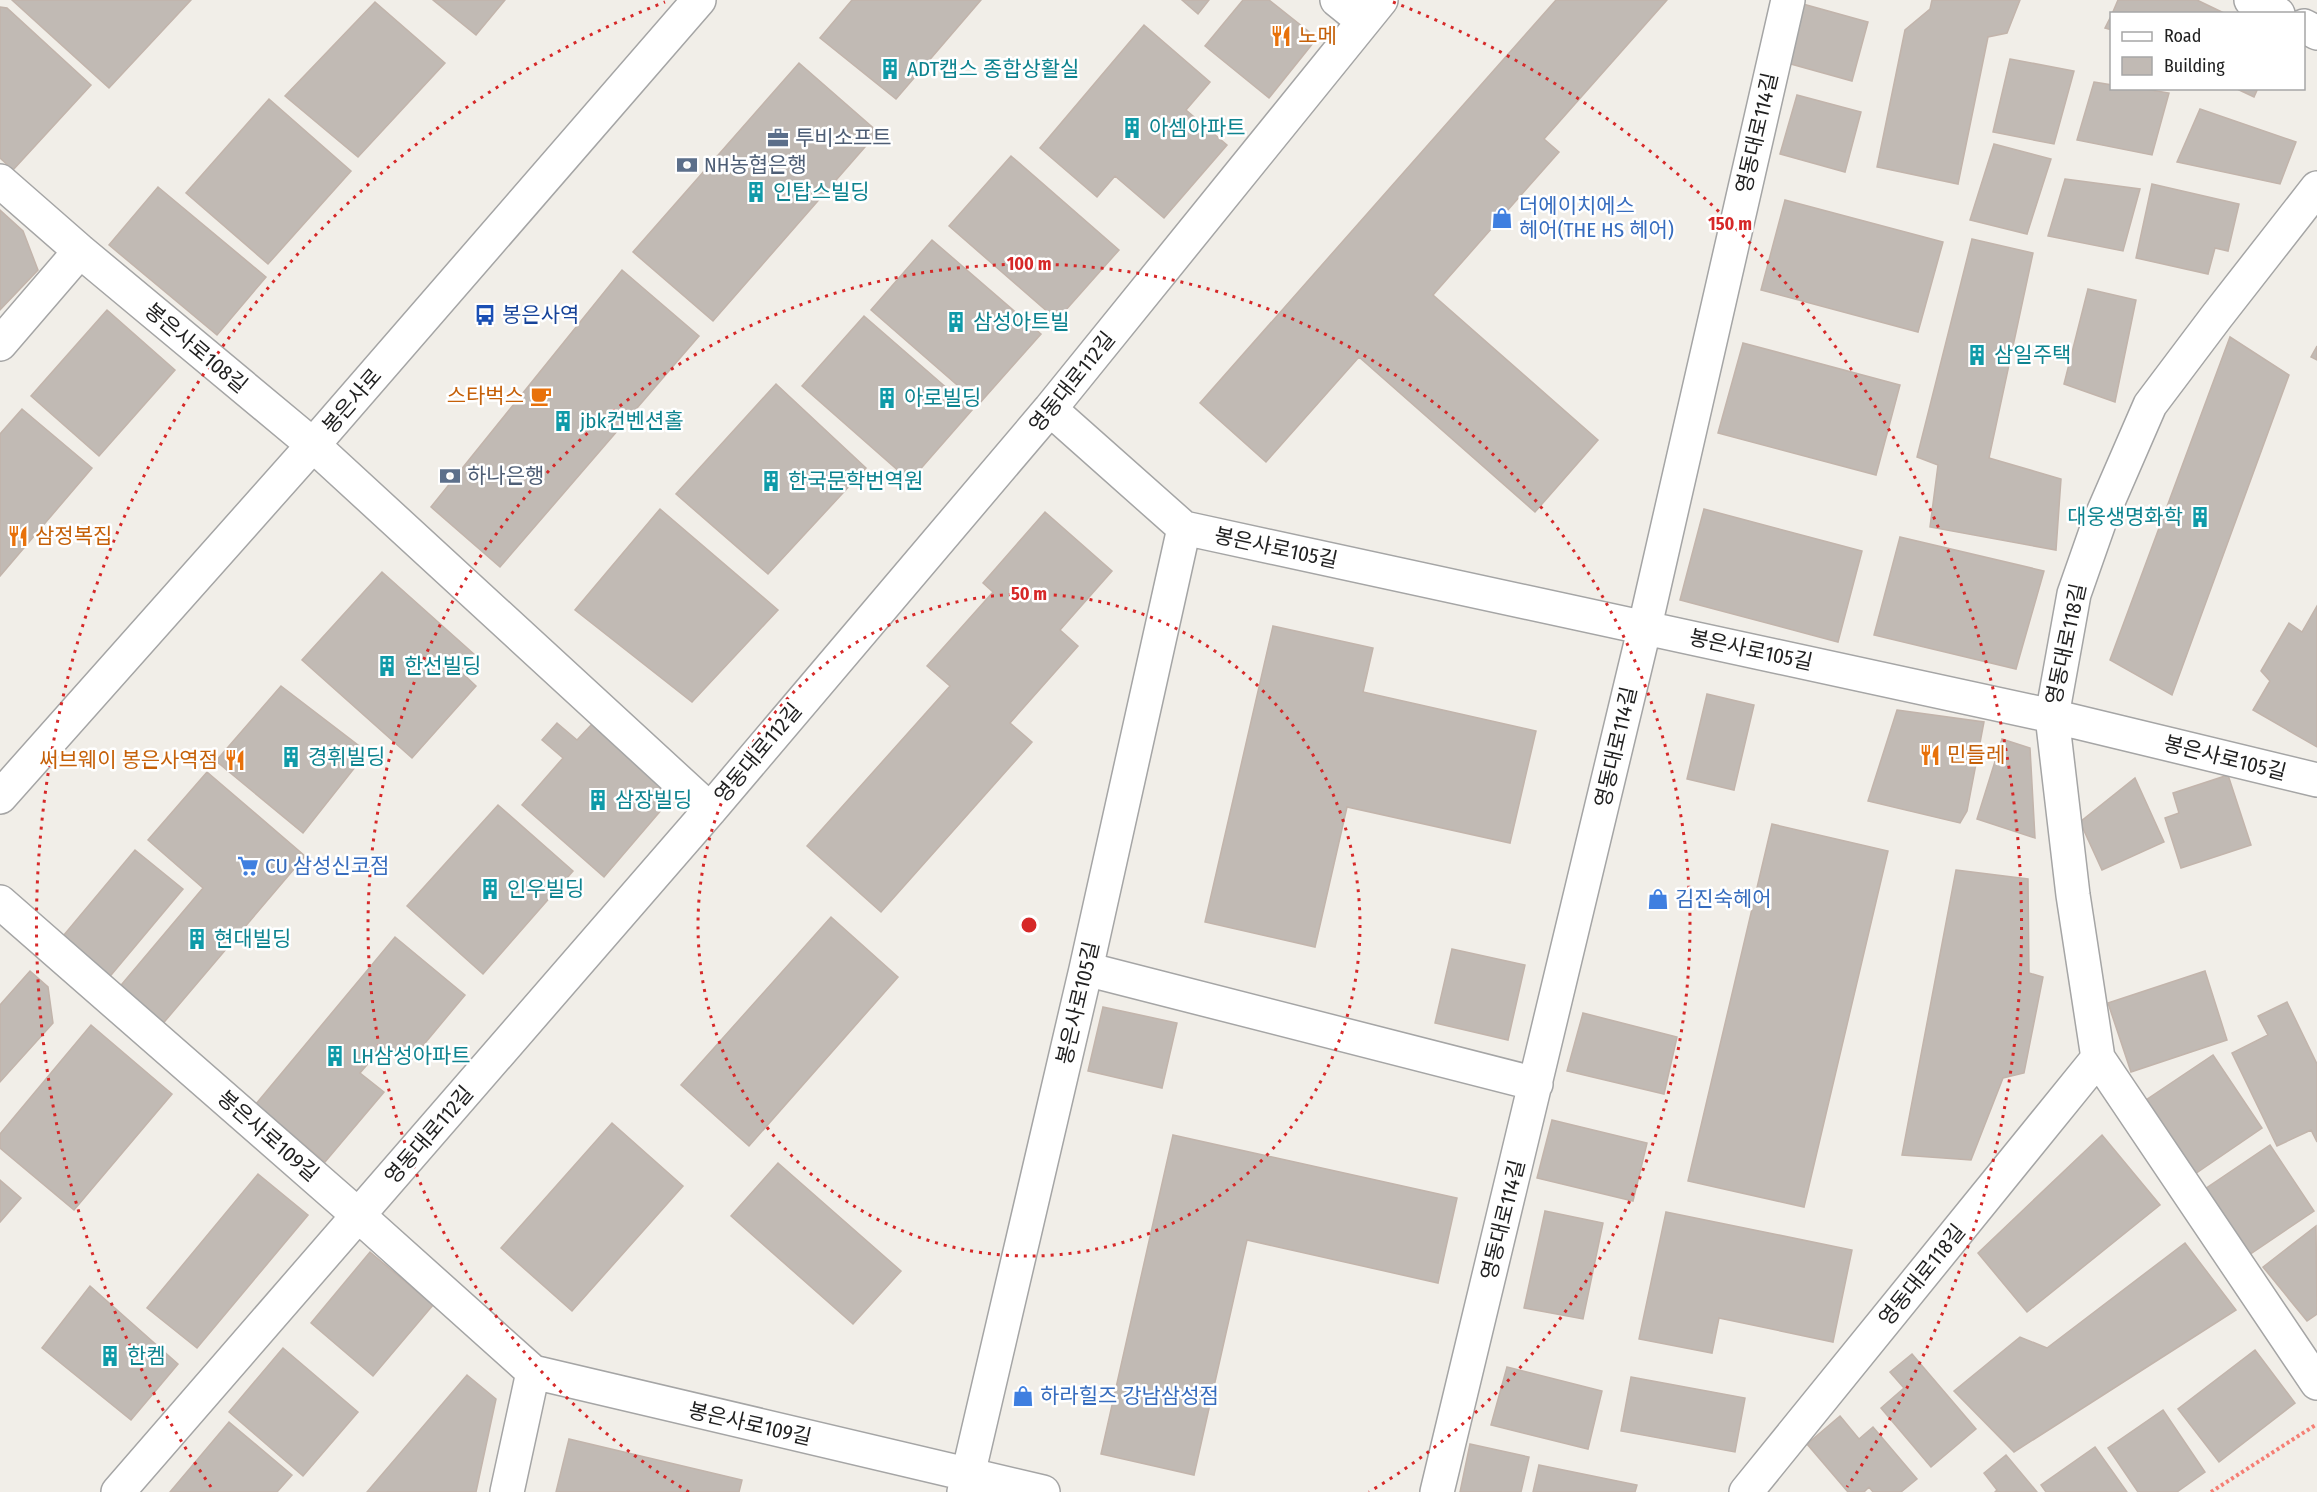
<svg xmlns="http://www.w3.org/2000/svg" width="2317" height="1492" font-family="'Fira Sans Condensed','Noto Sans KR',sans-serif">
	<rect width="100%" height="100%" fill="#f1eee8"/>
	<path fill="#c1bab4" stroke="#c2b4ab" stroke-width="1.5" d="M12 0H191L109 88Z
		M433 0H505L476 35Z
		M852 0H981L896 99 820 38Z
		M1182 0H1209L1198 14Z
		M1243 0H1269L1317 38 1269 98 1205 46Z
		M1556 0H1667L1544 139 1559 152 1433 295 1598 440 1535 512 1359 357 1266 462 1200 403Z
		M1932 0H2020L2007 33 1988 37 1958 184 1877 167 1905 30 1930 9Z
		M2118 0H2197L2226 14H2112Z
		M375 2 445 63 358 157 285 96Z
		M1803 4 1868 22 1852 81 1787 63Z
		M0 7 7 8 91 85 13 170 0 158Z
		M2112 14V30L2105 28Z
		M1144 25 1210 82 1186 110 1227 145 1164 218 1115 176 1097 197 1040 148Z
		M2010 59 2074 71 2054 144 1993 132Z
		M799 63 878 132 713 321 633 252Z
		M2094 82 2112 85V88H2139L2169 93 2152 155 2077 140Z
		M2235 88H2258L2254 97Z
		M1797 95 1861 112 1845 172 1780 154Z
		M269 99 351 171 268 264 186 193Z
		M2200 109 2296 142 2280 184 2177 162Z
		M1994 144 2051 159 2027 234 1970 220Z
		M1011 156 1119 250 1057 320 949 226Z
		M2065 179 2140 189 2123 251 2048 236Z
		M2152 184 2239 204 2228 251 2215 248 2208 274 2136 258Z
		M158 187 266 277 217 335 109 245Z
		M1785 200 1943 242 1918 332 1761 290Z
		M0 210 23 231 38 270 0 310Z
		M1972 239 2033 253 1989 458 2061 479 2056 550 1930 527 1938 465 1917 457Z
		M932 240 1041 334 979 404 871 310Z
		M622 270 699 336 500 567 431 507Z
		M2088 289 2136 300 2115 402 2064 384Z
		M107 310 175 370 99 456 31 396Z
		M864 316 972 410 910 481 802 386Z
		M2230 337 2289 375 2172 695 2110 660Z
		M1743 343 1900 385 1876 475 1718 433Z
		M2317 346V360L2311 357Z
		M776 384 866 468 768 574 676 494Z
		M22 409 92 468 0 576V434Z
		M660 509 778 610 692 702 575 610Z
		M1704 509 1862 551 1838 642 1680 600Z
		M1045 512 1112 571 1060 630 1078 646 1010 723 1032 742 881 912 807 846 950 686 927 666 993 592 983 583Z
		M1900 537 2044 571 2016 669 1874 635Z
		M382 572 475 655 460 671 476 686 412 758 302 660Z
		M2317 606V747L2253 710 2270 681 2261 671 2289 623 2302 632Z
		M1273 626 1373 648 1363 692 1536 731 1510 843 1347 807 1315 947 1205 922Z
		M281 686 367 752 303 833 216 761Z
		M1707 694 1754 705 1734 790 1687 779Z
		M1897 710 1984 722 1967 811 1960 823 1868 801Z
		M557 723 577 740 592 724 674 795 604 877 522 805 563 758 542 740Z
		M2002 739 2030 748 2035 838 1977 819Z
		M207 772 305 856 160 1027 117 990 203 888 148 840Z
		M2228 775 2251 845 2181 868 2165 818 2179 813 2173 793Z
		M2135 778 2164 842 2102 870 2080 822Z
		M498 805 573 871 483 974 407 906Z
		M1772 824 1888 851 1804 1207 1688 1181Z
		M135 850 183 889 107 980 59 941Z
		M1956 870 2028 879 2029 973 2043 977 2024 1073 2003 1078 1971 1160 1902 1155Z
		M831 917 898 977 749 1146 681 1085Z
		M395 937 465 995 406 1066 383 1046 360 1073 384 1092 325 1162 256 1104Z
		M1452 949 1525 965 1508 1040 1435 1023Z
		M30 971 48 987 53 1023 0 1082V1005Z
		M2205 971 2227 1040 2131 1072 2108 1003Z
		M2287 1002 2317 1064V1142L2311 1130 2277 1146 2232 1053 2268 1035 2258 1016Z
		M1103 1007 1177 1023 1162 1088 1088 1071Z
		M1583 1013 1677 1037 1664 1094 1567 1071Z
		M91 1025 172 1094 74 1210 0 1148V1134Z
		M2213 1055 2262 1128 2192 1176 2143 1102Z
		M1552 1120 1647 1143 1633 1201 1537 1178Z
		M612 1123 683 1186 572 1311 501 1248Z
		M1173 1135 1457 1198 1438 1283 1247 1240 1194 1475 1101 1454Z
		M2102 1135 2160 1205 2027 1312 1978 1253Z
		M2270 1145 2314 1211 2246 1257 2202 1191Z
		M778 1163 901 1271 853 1324 731 1216Z
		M258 1174 308 1215 197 1348 147 1308Z
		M0 1180 21 1198 0 1222Z
		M1545 1211 1603 1223 1583 1319 1524 1308Z
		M1666 1212 1852 1250 1833 1342 1719 1318 1712 1353 1639 1339Z
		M2316 1226 2317 1314 2307 1321 2263 1267Z
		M2185 1243 2236 1310 2014 1452 1954 1391 2020 1337 2047 1348Z
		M370 1252 433 1305 373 1376 311 1323Z
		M90 1286 178 1364 131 1420 42 1348Z
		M283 1348 358 1412 303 1476 229 1412Z
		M2255 1350 2295 1403 2219 1462 2178 1409Z
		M1912 1354 1976 1429 1931 1467 1881 1408 1904 1388 1890 1372Z
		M1507 1367 1602 1391 1588 1449 1491 1425Z
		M467 1375 496 1399 476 1492H367Z
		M1631 1377 1745 1398 1735 1452 1621 1431Z
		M2163 1410 2205 1472 2177 1492H2138L2108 1448Z
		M1840 1416 1859 1439 1873 1427 1917 1479 1901 1492H1873L1869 1487 1864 1492H1848L1807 1444Z
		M229 1422 292 1475 277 1492H170Z
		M569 1439 742 1480 739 1492H556Z
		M1470 1444 1529 1457 1521 1492H1460Z
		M2095 1447 2127 1492H2046L2041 1485Z
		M2006 1455 2037 1492H1995L1997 1490 1984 1473Z
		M1539 1465 1637 1485 1635 1492H1533Z"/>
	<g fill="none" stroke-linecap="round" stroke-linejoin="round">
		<defs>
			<path id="minor" d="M1337 0 1363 21
				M2251 0 2278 14
				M2304 26 2317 33
				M0 181 80 251 313 445 710 810
				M2317 188 2217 316 2150 405 2100 520 2074 594 2052 716 2073 895 2098 1058 2317 1383
				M0 344 80 251
				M1184 528 2052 716 2317 780
				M0 797 313 445 699 0
				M0 902 359 1216 533 1372 1043 1492
				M1086 969 1536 1084
				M118 1492 710 810 1050 409 1381 0
				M507 1492 533 1372
				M964 1492 1086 969 1184 528 1050 409
				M1437 1492 1645 626 1788 0
				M1746 1492 2098 1058"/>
		</defs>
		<use href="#minor" stroke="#a5a5a5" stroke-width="36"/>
		<path stroke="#f57f75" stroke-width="4" stroke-dasharray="3 3" stroke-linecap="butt" d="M2211 1492 2317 1424"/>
		<use href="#minor" stroke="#fff" stroke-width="33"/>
	</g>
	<g fill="none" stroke="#d62828" stroke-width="3" stroke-dasharray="3 6">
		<circle cx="1029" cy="925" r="331"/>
		<path d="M689 1492A661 661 0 1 1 1369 1492"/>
		<path d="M211 1487A992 992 0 0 1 665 2M1393 2A992 992 0 0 1 1847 1487"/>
	</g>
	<defs>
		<symbol id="restaurant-bare" viewBox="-9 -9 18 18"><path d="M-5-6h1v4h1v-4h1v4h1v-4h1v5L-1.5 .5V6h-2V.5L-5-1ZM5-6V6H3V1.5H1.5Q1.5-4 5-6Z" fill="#e8710a" stroke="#fff" stroke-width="2.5" paint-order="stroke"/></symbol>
		<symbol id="building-bare" viewBox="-9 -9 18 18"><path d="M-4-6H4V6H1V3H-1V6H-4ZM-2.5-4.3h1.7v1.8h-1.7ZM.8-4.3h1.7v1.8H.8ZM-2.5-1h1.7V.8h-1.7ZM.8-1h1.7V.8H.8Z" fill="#0f9aa8" stroke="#fff" stroke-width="2.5" paint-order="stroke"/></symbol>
		<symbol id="office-bare" viewBox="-9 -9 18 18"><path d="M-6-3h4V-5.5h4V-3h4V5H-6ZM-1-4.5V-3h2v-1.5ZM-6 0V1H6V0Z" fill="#5c6f8a" stroke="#fff" stroke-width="2.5" paint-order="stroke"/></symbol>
		<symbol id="bank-bare" viewBox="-9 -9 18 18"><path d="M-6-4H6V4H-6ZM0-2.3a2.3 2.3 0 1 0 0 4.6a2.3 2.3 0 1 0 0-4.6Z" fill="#5c6f8a" stroke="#fff" stroke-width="2.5" paint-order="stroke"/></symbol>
		<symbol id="shop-bare" viewBox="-9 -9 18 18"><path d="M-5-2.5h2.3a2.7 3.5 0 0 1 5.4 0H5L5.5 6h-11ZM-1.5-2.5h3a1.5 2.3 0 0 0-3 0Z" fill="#3f7fe0" stroke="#fff" stroke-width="2.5" paint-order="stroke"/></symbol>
		<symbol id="bus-bare" viewBox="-9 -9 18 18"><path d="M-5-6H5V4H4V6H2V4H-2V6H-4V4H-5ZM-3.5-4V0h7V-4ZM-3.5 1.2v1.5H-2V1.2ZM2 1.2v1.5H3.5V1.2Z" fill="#1a4fb4" stroke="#fff" stroke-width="2.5" paint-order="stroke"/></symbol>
		<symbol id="cafe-bare" viewBox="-9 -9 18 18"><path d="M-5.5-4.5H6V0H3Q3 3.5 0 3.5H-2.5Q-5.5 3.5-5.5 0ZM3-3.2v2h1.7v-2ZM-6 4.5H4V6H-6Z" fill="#e8710a" stroke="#fff" stroke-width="2.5" paint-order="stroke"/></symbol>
		<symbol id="supermarket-bare" viewBox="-9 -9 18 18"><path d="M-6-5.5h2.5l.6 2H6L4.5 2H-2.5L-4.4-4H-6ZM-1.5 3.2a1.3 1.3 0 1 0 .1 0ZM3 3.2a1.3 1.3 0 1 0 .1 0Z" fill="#3f7fe0" stroke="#fff" stroke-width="2.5" paint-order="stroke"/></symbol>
	</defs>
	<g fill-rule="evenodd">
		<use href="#restaurant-bare" x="1266" y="21" width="30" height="30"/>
		<use href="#building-bare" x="875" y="54" width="30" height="30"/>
		<use href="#building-bare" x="1117" y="113" width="30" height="30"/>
		<use href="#office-bare" x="763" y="123" width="30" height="30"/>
		<use href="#bank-bare" x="672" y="150" width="30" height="30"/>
		<use href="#building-bare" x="741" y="177" width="30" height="30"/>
		<use href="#shop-bare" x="1487" y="203" width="30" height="30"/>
		<use href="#bus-bare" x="470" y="300" width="30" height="30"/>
		<use href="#building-bare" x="941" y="307" width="30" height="30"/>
		<use href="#building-bare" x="1962" y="340" width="30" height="30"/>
		<use href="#cafe-bare" x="526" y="381" width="30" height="30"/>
		<use href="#building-bare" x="872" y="383" width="30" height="30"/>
		<use href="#building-bare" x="548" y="406" width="30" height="30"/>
		<use href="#bank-bare" x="435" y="461" width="30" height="30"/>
		<use href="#building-bare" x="756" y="466" width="30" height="30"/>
		<use href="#building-bare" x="2185" y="502" width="30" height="30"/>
		<use href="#restaurant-bare" x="3" y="521" width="30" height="30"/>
		<use href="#building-bare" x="372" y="651" width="30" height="30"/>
		<use href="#restaurant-bare" x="1915" y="740" width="30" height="30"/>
		<use href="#building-bare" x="276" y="742" width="30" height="30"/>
		<use href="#restaurant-bare" x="220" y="745" width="30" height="30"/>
		<use href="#building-bare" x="583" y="785" width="30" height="30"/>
		<use href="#supermarket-bare" x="233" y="851" width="30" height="30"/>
		<use href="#building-bare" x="475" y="874" width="30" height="30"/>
		<use href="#shop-bare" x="1643" y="884" width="30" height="30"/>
		<use href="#building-bare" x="182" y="924" width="30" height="30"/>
		<use href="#building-bare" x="320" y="1041" width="30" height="30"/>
		<use href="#building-bare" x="95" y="1341" width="30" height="30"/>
		<use href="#shop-bare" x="1008" y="1381" width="30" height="30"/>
	</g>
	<g text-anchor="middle" stroke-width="5" stroke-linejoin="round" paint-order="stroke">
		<g font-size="21" fill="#c56008" stroke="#fff" text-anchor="start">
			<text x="1298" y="43">노메</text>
			<text x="524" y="403" text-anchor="end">스타벅스</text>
			<text x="35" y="543">삼정복집</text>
			<text x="1947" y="762">민들레</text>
			<text x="218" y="767" text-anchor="end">써브웨이 봉은사역점</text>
		</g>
		<g font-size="21" fill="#0d838f" stroke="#fff" text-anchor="start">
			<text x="907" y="76">ADT캡스 종합상활실</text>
			<text x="1149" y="135">아셈아파트</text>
			<text x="773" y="199">인탑스빌딩</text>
			<text x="973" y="329">삼성아트빌</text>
			<text x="1994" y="362">삼일주택</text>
			<text x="904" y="405">아로빌딩</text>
			<text x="580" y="428">jbk컨벤션홀</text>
			<text x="788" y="488">한국문학번역원</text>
			<text x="2183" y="524" text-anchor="end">대웅생명화학</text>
			<text x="404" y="673">한선빌딩</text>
			<text x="308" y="764">경휘빌딩</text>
			<text x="615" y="807">삼장빌딩</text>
			<text x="507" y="896">인우빌딩</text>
			<text x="214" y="946">현대빌딩</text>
			<text x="352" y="1063">LH삼성아파트</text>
			<text x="127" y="1363">한켐</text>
		</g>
		<g font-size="21" fill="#212121" stroke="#fff">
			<text transform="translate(1757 133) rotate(-77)" y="7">영동대로114길</text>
			<text transform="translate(196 348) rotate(40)" y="7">봉은사로108길</text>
			<text transform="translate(1072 382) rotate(-51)" y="7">영동대로112길</text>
			<text transform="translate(352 401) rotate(-49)" y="7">봉은사로</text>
			<text transform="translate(1276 548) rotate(12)" y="7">봉은사로105길</text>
			<text transform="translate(2066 644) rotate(-78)" y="7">영동대로118길</text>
			<text transform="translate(1751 650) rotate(12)" y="7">봉은사로105길</text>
			<text transform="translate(1616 747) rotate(-77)" y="7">영동대로114길</text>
			<text transform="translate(758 753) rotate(-50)" y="7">영동대로112길</text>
			<text transform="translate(2225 758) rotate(14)" y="7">봉은사로105길</text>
			<text transform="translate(1078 1003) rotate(-77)" y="7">봉은사로105길</text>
			<text transform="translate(429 1135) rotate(-49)" y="7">영동대로112길</text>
			<text transform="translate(268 1136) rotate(41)" y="7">봉은사로109길</text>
			<text transform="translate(1503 1220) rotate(-76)" y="7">영동대로114길</text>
			<text transform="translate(1922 1275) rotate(-51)" y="7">영동대로118길</text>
			<text transform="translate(750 1424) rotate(13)" y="7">봉은사로109길</text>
		</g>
		<g font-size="21" fill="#4e5e75" stroke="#fff" text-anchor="start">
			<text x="795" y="145">투비소프트</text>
			<text x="704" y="172">NH농협은행</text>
			<text x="467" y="483">하나은행</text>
		</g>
		<g font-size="21" fill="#366cbe" stroke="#fff" text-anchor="start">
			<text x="1519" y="213">더에이치에스<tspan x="1519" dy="24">헤어(THE HS 헤어)</tspan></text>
			<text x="265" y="873">CU 삼성신코점</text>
			<text x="1675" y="906">김진숙헤어</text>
			<text x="1040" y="1403">하라힐즈 강남삼성점</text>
		</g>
		<g font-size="21" fill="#164399" stroke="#fff" text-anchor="start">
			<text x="502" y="322">봉은사역</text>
		</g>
	</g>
	<circle cx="1029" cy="925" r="9" fill="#d62828" stroke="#fff" stroke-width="3"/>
	<g font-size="18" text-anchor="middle" font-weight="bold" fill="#d62828" stroke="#fff" stroke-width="5" stroke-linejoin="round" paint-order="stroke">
		<text x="1730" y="230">150 m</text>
		<text x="1029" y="270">100 m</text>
		<text x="1029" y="600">50 m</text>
	</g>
	<rect x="2110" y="12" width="195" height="78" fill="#ffffff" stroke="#a6a6a6" stroke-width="1.5"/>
	<rect x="2122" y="32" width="30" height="9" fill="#ffffff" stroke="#a6a6a6" stroke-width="1.5"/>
	<text x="2164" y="42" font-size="18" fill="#212121">Road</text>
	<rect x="2122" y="57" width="30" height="18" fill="#c1bab4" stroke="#a6a6a6" stroke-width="1.5"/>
	<text x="2164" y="72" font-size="18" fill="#212121">Building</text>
</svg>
